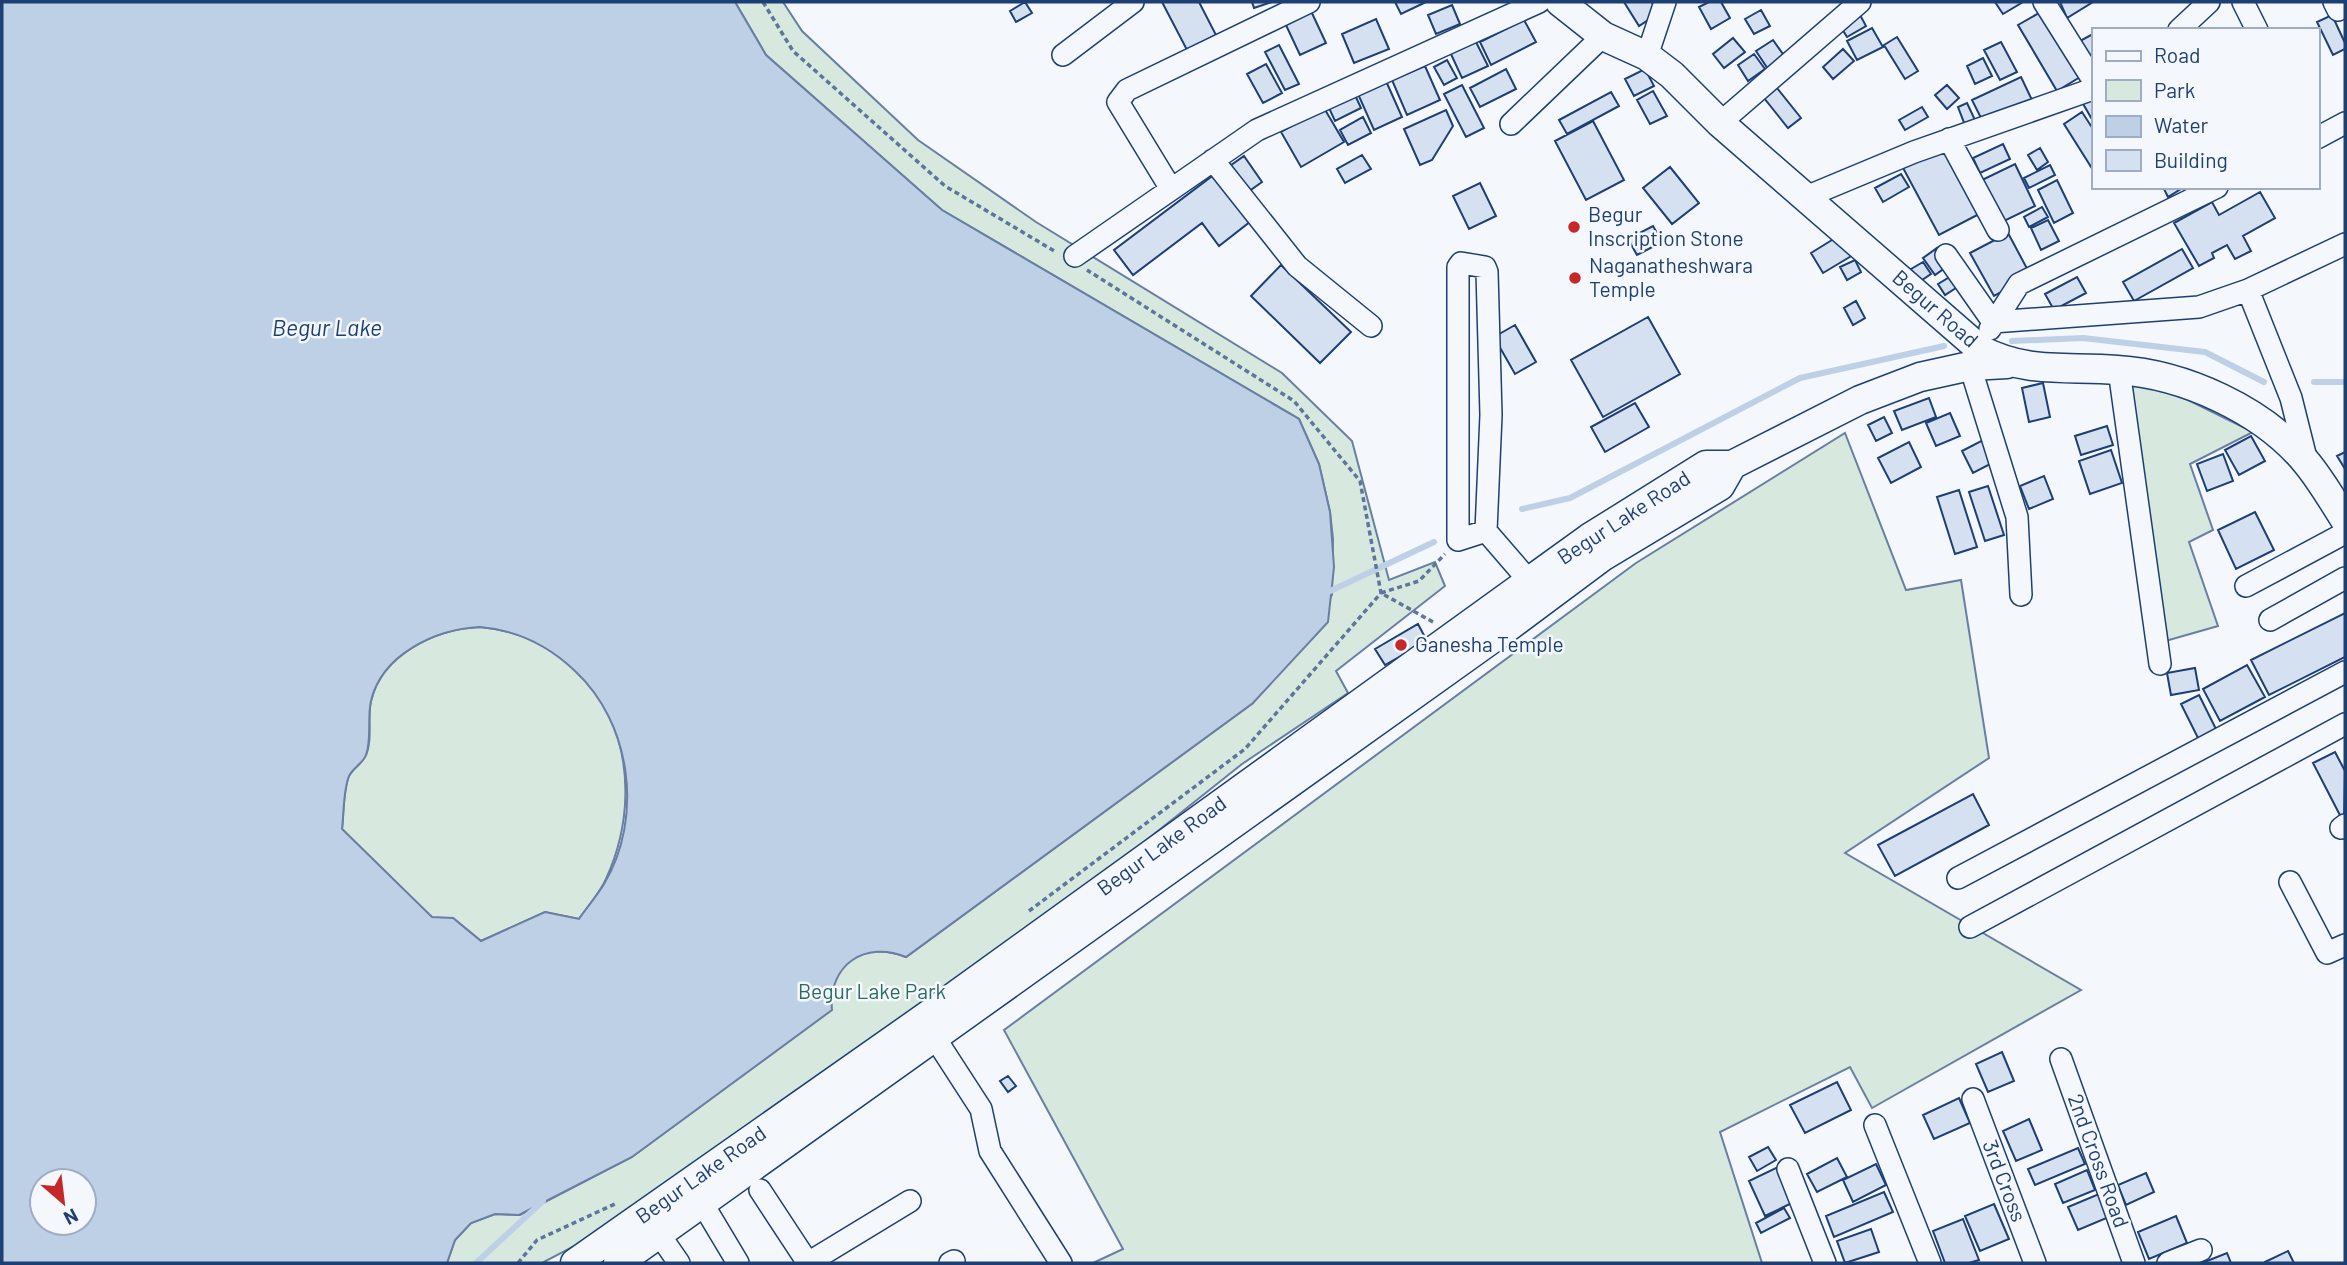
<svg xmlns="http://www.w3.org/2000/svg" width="2347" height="1265" font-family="Barlow,sans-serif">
	<rect width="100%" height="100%" fill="#f4f7fb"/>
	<path fill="#d7e8df" stroke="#687fa3" stroke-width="2" d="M735 2H783L802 31 918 140 1036 222 1282 373 1352 441 1389 580 1435 562 1445 586 1336 671 1348 693 1242 764 1075 897 607 1229 542 1263H447L455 1240 471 1223 495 1214 520 1215 632 1157 831 1010C828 963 863 940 906 957L1253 703 1332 595 1333 539 1330 512 1319 464 1299 419 942 210 766 55Z
		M2124 381 2178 395 2253 432 2190 464 2213 530 2189 542 2218 626 2162 642Z
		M1845 433 1906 590 1961 580 1989 758 1845 853 2081 990 1872 1108 1850 1067 1720 1132 1762 1263H1093L1123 1249 1004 1030 1636 563Z
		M480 627C608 639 656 770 606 879 600 893 588 906 579 919L545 912 481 941 453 918H432L342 829C344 813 343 791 349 776 353 768 363 763 366 755 373 739 367 718 371 701 382 654 436 629 480 627Z"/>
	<path fill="#bed0e5" stroke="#687fa3" stroke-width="2" fill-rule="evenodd" d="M2 2H735L766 55 942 210 1299 419 1319 464 1330 512 1334 567 1328 622 1253 703 906 957C865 940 828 965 832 1010L632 1157 519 1215 495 1214 471 1223 455 1240 447 1263H2ZM480 627C516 630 549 646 575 671 631 723 644 817 604 884 597 896 587 907 579 919L545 912 481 941 453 918 432 917 342 829C344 813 343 791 349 776 353 768 363 763 366 755 372 739 367 718 371 701 382 654 436 629 480 627ZM42 1181H84V1223H42Z"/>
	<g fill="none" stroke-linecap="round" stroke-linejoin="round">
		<path stroke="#bed0e5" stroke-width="6" d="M2012 341 2083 338 2205 352 2264 382
			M2314 382H2345
			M1522 509 1570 498 1800 378 1944 346
			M1328 592 1434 542
			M476 1263 543 1201"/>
	</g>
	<path fill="#d5e0f0" stroke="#1d3f73" stroke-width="2" d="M1025 2 1032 13 1016 22 1010 11Z
		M1162 2H1199L1216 35 1187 50Z
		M1252 2H1272L1254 8Z
		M1395 2H1426L1401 14Z
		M1624 2H1652L1657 14 1639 26Z
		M1709 2H1721L1730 18 1711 29 1699 7Z
		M1995 2H2023L2003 14Z
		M2060 2H2093L2067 18Z
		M1452 5 1460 24 1436 34 1428 15Z
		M2046 9 2085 74 2057 91 2018 25Z
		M1761 10 1770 26 1754 34 1745 19Z
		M1311 11 1326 43 1300 55 1285 23Z
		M1859 13 1866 26 1847 37 1839 24Z
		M2332 15 2345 43V49L2333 55 2317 22Z
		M1376 19 1389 49 1354 63 1342 34Z
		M1524 20 1536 42 1491 65 1480 42Z
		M1872 28 1883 47 1857 60 1847 41Z
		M2093 34V66L2076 43Z
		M1897 37 1918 71 1905 79 1884 45Z
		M1733 38 1745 52 1724 68 1713 54Z
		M1475 40 1488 66 1462 78 1450 52Z
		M1773 40 1785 57 1768 69 1756 51Z
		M2001 42 2017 72 2000 80 1984 50Z
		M1279 45 1299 84 1285 90 1265 52Z
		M1843 49 1854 61 1833 79 1823 67Z
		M1754 54 1765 69 1748 81 1738 65Z
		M1983 58 1992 76 1975 84 1967 66Z
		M1447 60 1457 78 1444 85 1434 67Z
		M1266 64 1282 93 1263 103 1247 74Z
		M1425 66 1440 100 1407 115 1392 80Z
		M1506 69 1516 89 1480 107 1470 88Z
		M1645 69 1654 86 1634 96 1625 79Z
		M2021 77 2032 100 1984 124 1972 100Z
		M1386 81 1402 117 1374 130 1358 94Z
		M1773 83 1801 118 1788 128 1760 93Z
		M1462 85 1484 128 1466 137 1444 94Z
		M1947 85 1959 98 1947 109 1935 95Z
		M1653 91 1667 116 1650 124 1637 100Z
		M1611 92 1619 106 1567 134 1559 120Z
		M1355 95 1361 108 1335 121 1329 108Z
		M2093 95V121L2082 102Z
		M1967 103 1975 120 1965 125 1958 107Z
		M1922 107 1928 117 1905 130 1899 120Z
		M1324 108 1344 142 1301 167 1281 132Z
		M1446 110 1453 126 1432 160 1420 165 1404 129Z
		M2082 112 2093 129V170L2064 124Z
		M1363 117 1371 133 1348 145 1340 130Z
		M1593 121 1624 180 1586 200 1555 141Z
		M2003 144 2010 159 1980 173 1973 158Z
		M1944 146 1981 213 1939 235 1902 166Z
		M2040 148 2048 162 2037 170 2028 155Z
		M1362 155 1371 169 1345 183 1337 169Z
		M1244 156 1262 182 1245 194 1227 168Z
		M2015 164 2035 206 2002 222 1982 180Z
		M2050 165 2055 175 2029 188 2024 178Z
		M1670 167 1699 203 1672 224 1643 188Z
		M1215 174 1251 221 1219 246 1202 223 1133 275 1114 250Z
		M1901 174 1909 187 1883 202 1875 188Z
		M2057 180 2073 213 2054 223 2038 190Z
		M1480 183 1496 216 1469 229 1453 196Z
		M2163 187H2184L2168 197Z
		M2260 192 2275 218 2243 236 2251 251 2235 259 2227 245 2212 253 2214 258 2199 266 2174 223 2212 202 2219 215Z
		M2042 207 2048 217 2029 227 2024 217Z
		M2048 220 2059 241 2041 250 2031 228Z
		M1653 226 1662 242 1637 255 1628 239Z
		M2008 233 2031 276 1994 296 1970 253Z
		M1840 235 1853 255 1823 273 1811 253Z
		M1937 248 1949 265 1935 275 1923 258Z
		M2182 249 2193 268 2134 301 2123 282Z
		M1855 260 1861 272 1847 280 1840 267Z
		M1923 262 1931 274 1919 282 1911 269Z
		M1281 265 1351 332 1320 363 1251 296Z
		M1953 275 1959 286 1945 295 1938 284Z
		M2077 277 2086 293 2054 310 2045 294Z
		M1856 301 1865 318 1853 325 1844 308Z
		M1648 317 1680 374 1603 417 1571 360Z
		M1515 325 1536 362 1515 374 1494 337Z
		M2043 383 2050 417 2029 422 2022 388Z
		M1929 398 1936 417 1902 430 1894 411Z
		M1635 403 1649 427 1605 452 1591 427Z
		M1950 413 1960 436 1936 446 1926 423Z
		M1884 417 1892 433 1876 441 1868 425Z
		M2107 426 2113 445 2081 455 2075 436Z
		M2251 436 2265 461 2239 475 2225 450Z
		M1987 438 1998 460 1973 473 1962 451Z
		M1909 442 1921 467 1891 483 1878 458Z
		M2111 450 2122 483 2090 494 2079 461Z
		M2345 452V469L2337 456Z
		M2223 454 2233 481 2207 491 2197 464Z
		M2044 476 2053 499 2029 509 2020 486Z
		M1988 486 2004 535 1985 541 1969 492Z
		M1959 490 1977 547 1955 554 1937 497Z
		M2255 512 2274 550 2236 569 2218 530Z
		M2345 613V657L2269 695 2251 660Z
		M1418 624 1427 641 1385 665 1375 649Z
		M2247 665 2265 697 2220 721 2203 689Z
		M2195 668 2199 690 2171 695 2167 673Z
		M2199 695 2217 731 2199 740 2181 704Z
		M2335 752 2345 771 2344 823 2313 763Z
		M1973 794 1989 825 1895 876 1878 845Z
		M2002 1052 2014 1081 1988 1092 1976 1064Z
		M1008 1076 1016 1086 1008 1092 1000 1081Z
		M1837 1082 1851 1110 1805 1133 1790 1105Z
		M1959 1098 1970 1123 1934 1139 1923 1115Z
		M2029 1119 2042 1150 2016 1161 2003 1131Z
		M1768 1147 1776 1160 1757 1171 1749 1157Z
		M2078 1148 2085 1164 2035 1185 2028 1169Z
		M1837 1158 1847 1177 1817 1192 1807 1174Z
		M1876 1164 1886 1185 1853 1202 1843 1180Z
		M1778 1167 1794 1202 1765 1216 1749 1181Z
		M2087 1170 2095 1190 2063 1203 2055 1184Z
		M2146 1173 2154 1192 2126 1205 2118 1185Z
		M1884 1192 1893 1212 1834 1237 1826 1216Z
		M2099 1194 2109 1217 2078 1230 2068 1207Z
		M1994 1204 2009 1239 1980 1251 1965 1216Z
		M1784 1208 1790 1218 1761 1233 1756 1223Z
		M2176 1216 2187 1243 2149 1259 2138 1232Z
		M1963 1219 1979 1260 1969 1263H1945L1933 1231Z
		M1871 1229 1879 1252 1845 1263 1837 1241Z
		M2288 1251 2294 1263H2265V1262Z
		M2227 1253 2231 1263H2202Z"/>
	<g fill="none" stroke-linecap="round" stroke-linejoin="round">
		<defs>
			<path id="minor" d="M2044 2 2093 80
				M2243 2 2257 30
				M2334 2 2338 10
				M2179 30 2209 2
				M1063 55 1133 2
				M1647 56 1665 2
				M1720 123 1860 2
				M1511 124 1603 36
				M2317 138 2345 123
				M1949 139 1998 230
				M1213 160 1297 266 1371 326
				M1171 189 1118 102 1127 90 1309 2
				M1806 197 1914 152 2093 89
				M1946 255 1993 322 2199 307 2248 290 2291 398 2307 462
				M1075 256 1257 130 1539 2
				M1461 263 1485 267 1487 272 1491 415 1486 531 1458 540V267Z
				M2248 290 2345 244
				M1990 329 2019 284 2217 187
				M1970 366 2017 517 2021 595
				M2119 370 2160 664
				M1486 531 1530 582
				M2246 586 2345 533
				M2270 620 2345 578
				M2341 828 2345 825
				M1958 878 2345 672
				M2290 882 2327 953 2345 945
				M1970 927 2345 724
				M935 1038 981 1109 990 1151 1061 1263
				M2061 1059 2134 1263
				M1973 1099 2035 1263
				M1875 1125 1930 1263
				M1788 1169 1825 1263
				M760 1190 808 1263
				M695 1191 738 1263
				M659 1234 679 1263
				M808 1263 910 1201
				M950 1263 954 1261
				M2168 1263 2201 1250"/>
			<path id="major" d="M1560 2 1603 36 1647 56 1672 75 1720 123 1981 350C2027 374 2067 366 2117 370 2184 374 2263 410 2306 462 2321 480 2333 501 2345 520
				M575 1263 934 1011 1589 538 1706 465H1732L1860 400 1920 377 1970 366 2007 364
				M618 1263 1496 636 1602 557 1720 486 1732 465"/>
		</defs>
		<use href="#minor" stroke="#1d3f73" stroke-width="24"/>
		<use href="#major" stroke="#1d3f73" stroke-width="31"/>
		<path stroke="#5e769c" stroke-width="3.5" stroke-dasharray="5 3.5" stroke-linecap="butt" d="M763 2 793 51 945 186 1056 252
			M1433 622 1381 593 1419 581 1445 554
			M1029 911 1245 749 1381 593 1360 481 1294 401 1087 270
			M518 1263 537 1240 617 1203"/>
		<use href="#minor" stroke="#f4f7fb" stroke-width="21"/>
		<use href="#major" stroke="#f4f7fb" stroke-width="28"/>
	</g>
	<g fill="#c62828" stroke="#f4f7fb" stroke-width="2.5">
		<circle cx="1574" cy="227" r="7"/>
		<circle cx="1575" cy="278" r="7"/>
		<circle cx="1401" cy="645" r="7"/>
	</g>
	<g text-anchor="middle" stroke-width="5" stroke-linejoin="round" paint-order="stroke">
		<g font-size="21" fill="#1d3f73" stroke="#f4f7fb" text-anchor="start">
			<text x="1588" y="222">Begur<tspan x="1588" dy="24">Inscription Stone</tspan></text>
			<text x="1589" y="273">Naganatheshwara<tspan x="1589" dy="24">Temple</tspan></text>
			<text x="1415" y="652">Ganesha Temple</text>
		</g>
		<g font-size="21" fill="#1d3f73" stroke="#f4f7fb">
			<text transform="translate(1935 309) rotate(41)" y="7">Begur Road</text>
			<text transform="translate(1624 518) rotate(-33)" y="7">Begur Lake Road</text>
			<text transform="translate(1162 846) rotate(-36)" y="7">Begur Lake Road</text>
			<text transform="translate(2098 1161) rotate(70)" y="7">2nd Cross Road</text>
			<text transform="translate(701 1175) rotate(-35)" y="7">Begur Lake Road</text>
			<text transform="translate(2004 1181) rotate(69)" y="7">3rd Cross</text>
		</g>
		<g font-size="21" fill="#2c6c60" stroke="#f4f7fb">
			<text x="872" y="999">Begur Lake Park</text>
		</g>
		<g font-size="23" font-style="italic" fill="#1d3f73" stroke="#f4f7fb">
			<text x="327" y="336">Begur Lake</text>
		</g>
	</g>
	<rect width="2347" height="1265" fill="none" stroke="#1d3f73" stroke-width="7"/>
	<rect x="2092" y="28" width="228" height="161" fill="#f4f7fb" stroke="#9eadc5" stroke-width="2"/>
	<rect x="2106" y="51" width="35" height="10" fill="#f4f7fb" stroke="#9eadc5" stroke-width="2"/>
	<text x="2154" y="63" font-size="21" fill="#1d3f73">Road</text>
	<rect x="2106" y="80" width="35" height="21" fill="#d7e8df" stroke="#9eadc5" stroke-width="2"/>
	<text x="2154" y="98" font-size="21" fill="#1d3f73">Park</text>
	<rect x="2106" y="116" width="35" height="21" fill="#bed0e5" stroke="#9eadc5" stroke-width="2"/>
	<text x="2154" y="133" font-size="21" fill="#1d3f73">Water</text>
	<rect x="2106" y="150" width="35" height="21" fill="#d5e0f0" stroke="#9eadc5" stroke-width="2"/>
	<text x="2154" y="168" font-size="21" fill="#1d3f73">Building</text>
	<g transform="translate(63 1202) rotate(152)"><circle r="33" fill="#f4f7fb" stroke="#9eadc5" stroke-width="2"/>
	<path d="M0-5L12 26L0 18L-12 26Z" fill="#c62828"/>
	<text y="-10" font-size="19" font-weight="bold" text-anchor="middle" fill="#1d3f73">N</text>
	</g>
</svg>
